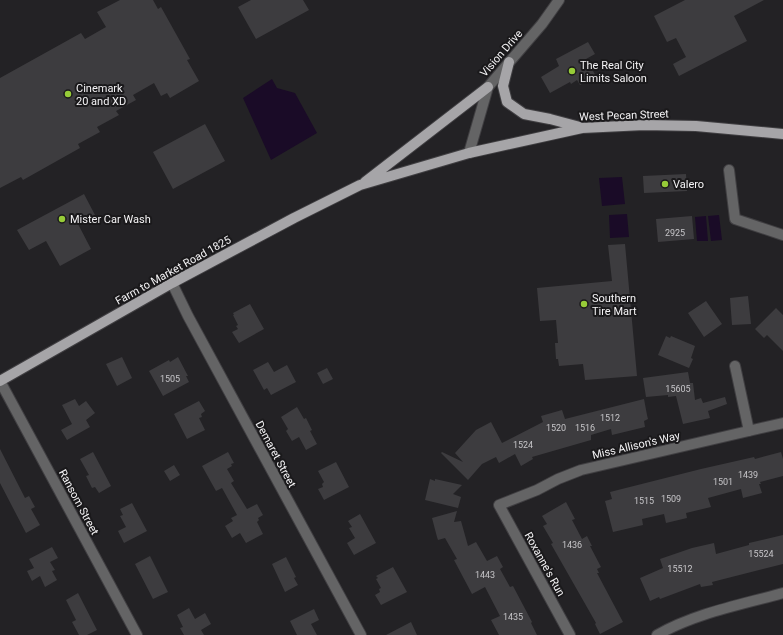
<svg xmlns="http://www.w3.org/2000/svg" width="783" height="635" font-family="Roboto,sans-serif">
	<rect width="100%" height="100%" fill="#232225"/>
	<path fill="#1a0b27" d="M272 79 277 88 295 93 317 133 271 160 243 98Z
		M622 177 625 204 602 206 599 178Z
		M627 214 629 237 610 238 609 215Z
		M719 215 722 240 711 241 708 216Z
		M706 216 708 241H697L695 217Z"/>
	<path fill="#3d3c3f" d="M120 0H153L158 9 161 7 190 59 187 60 199 81 170 98 167 93 161 96 154 83 133 95 136 100 116 111 119 115 97 127 100 132 78 144 80 148 23 180 21 177 0 188V78L81 33 85 39 106 27 97 12Z
		M251 0H303L309 10 256 39 238 7Z
		M685 0H764L734 16 747 41 679 76 673 64 686 57 676 38 667 42 654 16Z
		M588 42 595 54 586 59 596 76 580 85 577 80 571 84 570 82 550 93 541 77 559 66 556 59Z
		M205 124 225 161 173 189 153 152Z
		M686 174 687 191 644 193 643 176Z
		M84 194 95 215 78 224 91 249 60 266 46 241 29 250 17 230Z
		M692 216 694 239 658 242 656 219Z
		M625 244 637 376 585 380 583 364 559 366 558 359H556L555 343H558L556 320 540 321 537 288 612 281 608 245Z
		M748 296 751 324 732 325 730 298Z
		M706 301 722 324 704 337 688 313Z
		M250 304 264 329 239 343 232 332 238 329 236 326 238 325 233 315H234L233 313Z
		M776 308 783 315V351L767 335 764 338 755 329Z
		M666 336 670 338 671 336 695 346 691 358 693 359 689 368 658 355Z
		M122 357 132 378 117 386 106 364Z
		M178 357 188 376H186L189 382 163 396 149 371 169 360 170 362Z
		M268 362 274 372 287 365 296 382 271 395 267 388 264 390 253 370Z
		M327 368 333 379 323 384 317 373Z
		M688 372 690 383H693L695 400 701 398 703 403 725 397 727 404 708 411 710 418 683 424 676 396 668 397V395L646 397 643 378Z
		M75 399 79 406 86 401 95 413 86 420 90 427 67 440 61 430 72 424 62 405Z
		M644 399 647 415 648 419 644 421 645 427 612 435 611 429 591 435V440L532 457 533 459 521 466 515 454 499 463 496 457 482 464 468 480 441 453 442 452 463 462 455 453 476 430 491 422 502 443 543 422 541 416 562 410 565 419Z
		M199 401 205 411 201 414 202 417 199 418 205 430 187 439 174 414Z
		M297 407 304 419 306 418 312 430 310 431 317 444 306 450 299 437 292 441 286 431 288 429 281 417Z
		M0 449 25 498 29 496 35 507 31 509 40 525 26 533 0 483Z
		M93 452 111 486 99 493 95 487 92 488 86 476 89 475 80 459Z
		M228 452 234 463 231 464 232 466 227 469 234 481 231 483 247 509 257 504 263 515 258 518 259 520 257 522 263 534 246 543 240 533 232 538 225 526 233 521 231 518 237 515 222 488 216 491 202 466Z
		M781 452 783 459V476L760 482 761 484H759L762 493 743 498 741 489 708 498 711 507 686 513 687 518 666 523 664 514 642 519 643 525 613 532 605 501 612 499 610 492 701 469 754 457 755 459Z
		M336 462 349 487 324 500 318 489 323 487 322 484 324 482 318 471Z
		M174 465 180 475 170 481 164 471Z
		M430 479 435 481V479L462 485 453 494 461 497 458 508 425 500Z
		M566 502 575 519 572 520 582 539 587 536 592 546H590L601 567 597 569 599 573H597L623 622 600 634 595 624 596 623 551 544 553 543 543 526 547 524 542 516Z
		M132 503 147 531 124 543 118 531 126 527 120 516 123 515 120 509Z
		M457 511 454 522 461 521 468 546 476 542 487 561 497 556 503 567 500 569 510 587 513 586 532 622 531 623 537 635H499L491 620 500 616 485 587 472 594 454 560 457 559 445 538 438 540 437 537 432 518Z
		M360 514 376 543 354 555 347 543 355 538 349 528 352 527 348 521Z
		M783 535V564L712 582 713 585 701 587 700 584 660 599 659 597 650 601 640 578 663 568 660 559 692 548 714 543 716 554 749 545V543Z
		M52 547 58 558 50 562 55 570 52 571 57 580 45 587 40 576 32 581 27 571 34 568 29 559Z
		M150 556 168 592 153 599 135 564Z
		M286 557 296 577 294 578 298 585 285 592 272 564Z
		M393 567 407 592 381 605 375 595 380 592 379 589 381 588 376 579 378 578 376 576Z
		M78 593 97 630 87 635H79L72 622 76 620 66 600Z
		M189 608 195 619 205 613 211 624 201 630 204 635H184L180 628 183 627 177 615Z
		M314 609 319 620 311 624 317 635H297L290 621Z
		M411 622 417 635H386Z"/>
	<g fill="none" stroke-linecap="round" stroke-linejoin="round">
		<defs>
			<path id="minor" d="M469 153 488 87 542 24 559 0
				M729 170 735 219 783 235
				M172 283 188 316 361 635
				M735 366 749 431
				M0 381 137 635
				M570 635 499 505 537 490 558 479 581 470 783 423
				M657 635C696 613 740 605 783 593"/>
			<path id="major" d="M509 62 503 86 507 102 524 114 550 119 580 127
				M365 182 488 87
				M0 381 172 283 294 218 360 185 469 153 582 128 644 125 696 126 783 134"/>
		</defs>
		<use href="#minor" stroke="#403f42" stroke-width="12"/>
		<use href="#major" stroke="#403f42" stroke-width="12"/>
		<use href="#minor" stroke="#646465" stroke-width="10"/>
		<use href="#major" stroke="#a6a5a8" stroke-width="10"/>
	</g>
	<g fill="#97cc38" stroke="#1a191b" stroke-width="1.5">
		<circle cx="572" cy="71" r="4"/>
		<circle cx="68" cy="94" r="4"/>
		<circle cx="665" cy="184" r="4"/>
		<circle cx="62" cy="219" r="4"/>
		<circle cx="584" cy="304" r="4"/>
	</g>
	<g text-anchor="middle" stroke-width="4" stroke-linejoin="round" paint-order="stroke">
		<g font-size="9" fill="#c6c5c8">
			<text x="675" y="236">2925</text>
			<text x="170" y="382">1505</text>
			<text x="678" y="392">15605</text>
			<text x="610" y="421">1512</text>
			<text x="556" y="431">1520</text>
			<text x="585" y="431">1516</text>
			<text x="523" y="448">1524</text>
			<text x="748" y="478">1439</text>
			<text x="723" y="485">1501</text>
			<text x="671" y="502">1509</text>
			<text x="644" y="504">1515</text>
			<text x="572" y="548">1436</text>
			<text x="761" y="557">15524</text>
			<text x="680" y="572">15512</text>
			<text x="485" y="578">1443</text>
			<text x="513" y="620">1435</text>
		</g>
		<g font-size="11" fill="#f4f3f5" stroke="#1a191b">
			<text transform="translate(501 53) rotate(-49)" y="4">Vision Drive</text>
			<text transform="translate(624 115) rotate(-2)" y="4">West Pecan Street</text>
			<text transform="translate(173 270) rotate(-29)" y="4">Farm to Market Road 1825</text>
			<text transform="translate(636 445) rotate(-13)" y="4">Miss Allison's Way</text>
			<text transform="translate(276 454) rotate(62)" y="4">Demaret Street</text>
			<text transform="translate(79 502) rotate(62)" y="4">Ransom Street</text>
			<text transform="translate(545 564) rotate(61)" y="4">Roxanne's Run</text>
		</g>
		<g font-size="11" fill="#f4f3f5" stroke="#1a191b" text-anchor="start">
			<text x="580" y="69">The Real City<tspan x="580" dy="13">Limits Saloon</tspan></text>
			<text x="76" y="92">Cinemark<tspan x="76" dy="13">20 and XD</tspan></text>
			<text x="673" y="188">Valero</text>
			<text x="70" y="223">Mister Car Wash</text>
			<text x="592" y="302">Southern<tspan x="592" dy="13">Tire Mart</tspan></text>
		</g>
	</g>
</svg>
